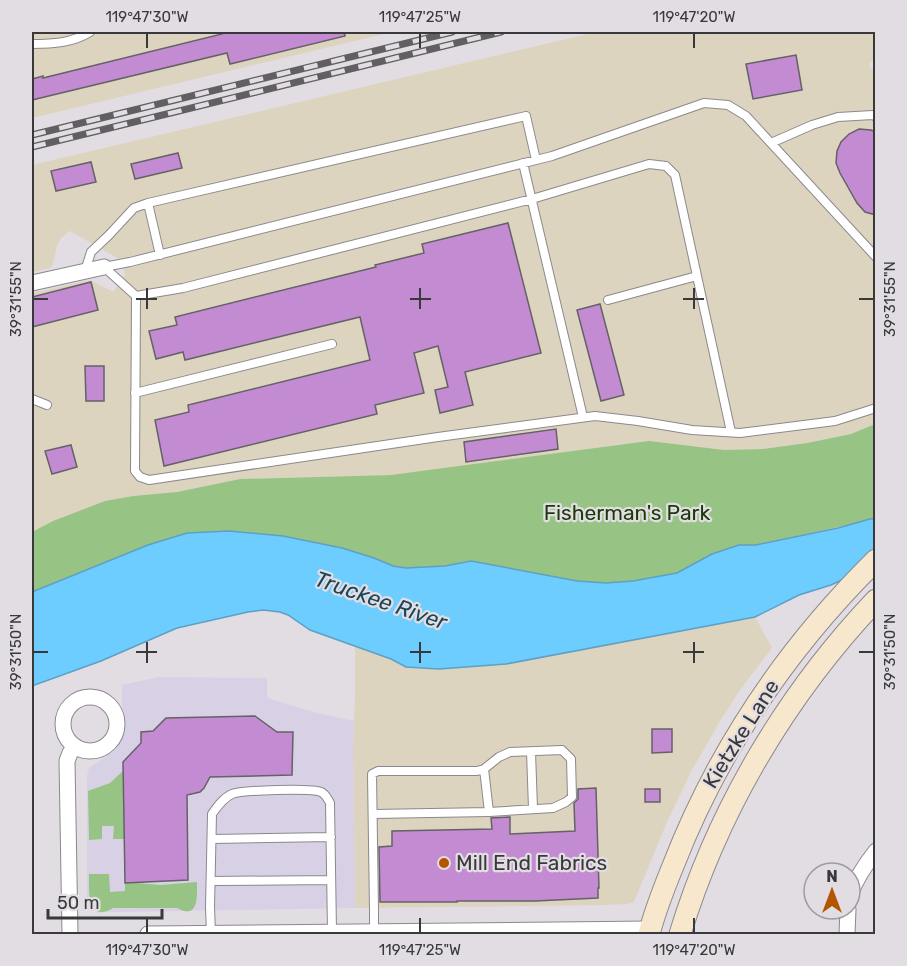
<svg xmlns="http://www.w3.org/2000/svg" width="907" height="966" font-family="Rubik,sans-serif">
	<rect width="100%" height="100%" fill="#e1dde2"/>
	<path fill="#ddd4bf" d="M32 32H392L32 118Z
		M596 32H875V58L869 64 876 76 875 424 851 434 807 443 763 449 725 450 391 475 240 479 177 492 133 496 105 501 53 521 32 532V293L90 280 113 292 125 275 121 260 70 231 61 238 57 246 53 263 51 268 32 272V165Z
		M755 617 772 648 740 690 720 721 691 772 667 822 634 902 627 904 605 905 355 908 353 748 355 695V645L391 659 406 667 439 669 506 664Z"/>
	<path fill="#d8d1e6" d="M159 677 267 678V698L317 713 354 721 353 748 355 908 116 912H99L91 907 87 899V776L89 768 115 750 121 741 125 721 122 705V685Z"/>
	<path fill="#97c385" d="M875 424V519L756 545H739L712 554 677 573 633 581 606 583 577 581 471 561 445 566 406 568 393 566 374 558 342 548 283 536 229 531 187 533 148 545 32 592V532L53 521 105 501 133 496 177 492 240 479 391 475 649 441 724 450 763 449 807 443 851 434Z
		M123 771 125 839H113L114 826H102V839L89 840 88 791 110 783Z
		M89 874H109L110 892 125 891V882L161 885 197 882C197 897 199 920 177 908H113C86 924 89 890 89 874Z"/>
	<path fill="#6dcdff" stroke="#5da0c4" stroke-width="1.5" d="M870 519H875V569L855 574 831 585 799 595 755 617 506 664 439 669 406 667 391 659 310 630 288 615 280 612 263 610 248 612 177 628 101 661 32 686V592L148 545 187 533 229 531 283 536 342 548 374 558 393 566 406 568 445 566 471 561 577 581 606 583 633 581 677 573 712 554 739 545H756L838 528Z"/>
	<path fill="#c38cd2" stroke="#656166" stroke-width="1.5" d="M222 32H344L345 36 230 64 227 53 32 100V79L43 76V78L222 34Z
		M796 55 802 90 753 99 746 64Z
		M859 129 871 130 876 132V215L865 212 857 203 840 173 836 163 837 151 841 142 849 134Z
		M178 153 182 168 135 179 131 164Z
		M91 162 96 182 56 191 51 171Z
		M508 223 541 353 465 372 473 405 440 413 435 390 448 387 438 346 414 353 424 393 375 405 377 414 164 466 155 420 189 412 188 405 370 360 360 317 185 360 183 352 156 359 149 331 177 325 175 317 376 267 375 265 424 253 422 244Z
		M91 282 98 310 32 327V297Z
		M600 304 624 395 601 401 577 310Z
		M85 366H104V401H86Z
		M556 429 558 449 466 462 464 442Z
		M71 445 77 467 52 474 45 451Z
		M255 716 277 732H293L292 775 210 777 204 788 200 792 187 795 188 880 125 883 123 762 141 743V732L153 731 166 718Z
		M652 729H672V752L652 753Z
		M596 788 599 888H598V898L535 901H457V902H380L379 847 392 846V831L492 829 491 818 510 817V834L575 831 574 803 578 799V789Z
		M645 789H660V802H645Z"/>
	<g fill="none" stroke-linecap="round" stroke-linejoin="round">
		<defs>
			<path id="lane" d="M32 44C53 44 72 43 90 32
				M771 143 812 125 838 117 873 115 876 117
				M523 163 583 417
				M160 255 148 203 526 116 536 160
				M104 267 136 296 135 471 140 477 149 480 438 437 595 416 638 421 692 430 740 433 835 421 876 408
				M104 267 130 262 552 156 704 103 728 105 746 116 876 257
				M85 271 91 252 109 235 134 208 148 203
				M136 296 183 288 532 199 649 164 666 166 675 175 731 432
				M608 300 697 276
				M135 393 332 344
				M32 399 47 405
				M531 752 533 808
				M484 769 489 812
				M373 814 489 812 553 808 566 802 572 797 571 759 562 750 510 752 499 757 484 769 477 771H378L372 774 374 911V932
				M212 839 331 837
				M211 881 331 880
				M211 934 210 907 212 814C217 807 223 798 232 794 241 790 312 788 321 792 326 794 328 800 330 803L332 932"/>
			<path id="street" d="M32 283 104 267
				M63 724a27 27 0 1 1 54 0a27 27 0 1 1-54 0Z
				M850 895C856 878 865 865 876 851
				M70 934 67 761 70 753 75 746
				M148 934 651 929
				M847 934 848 909"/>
			<path id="secondary" d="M649 934C655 911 664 888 673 866 718 750 788 647 876 560
				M680 934C718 810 786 695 876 600"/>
		</defs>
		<use href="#lane" stroke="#8c888d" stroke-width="10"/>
		<use href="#street" stroke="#8c888d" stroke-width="17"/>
		<use href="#secondary" stroke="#8c888d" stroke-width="23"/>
		<use href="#lane" stroke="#fff" stroke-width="8"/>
		<use href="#street" stroke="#fff" stroke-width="15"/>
		<use href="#secondary" stroke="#f7e8cd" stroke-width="21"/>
		<defs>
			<path id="rail" d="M32 135 452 32
				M32 147 501 32"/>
		</defs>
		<use href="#rail" stroke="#615f62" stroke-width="7"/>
		<use href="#rail" stroke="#e1dde2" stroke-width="4.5" stroke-dasharray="14" stroke-linecap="butt"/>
	</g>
	<path fill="none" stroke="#39383a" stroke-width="2" d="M147 33V48M420 33V48M694 33V48M147 288V309M420 288V309M694 288V309M33 299H48M136 299H157M410 299H431M683 299H704M859 299H874M147 642V663M420 642V663M694 642V663M33 652H48M136 652H157M410 652H431M683 652H704M859 652H874M147 918V933M420 918V933M694 918V933"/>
	<circle fill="#b35500" stroke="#e1dde2" stroke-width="2" cx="444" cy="863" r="6"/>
	<g text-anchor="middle" stroke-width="4.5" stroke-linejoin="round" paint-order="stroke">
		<g font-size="21" fill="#193a06" stroke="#e1dde2">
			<text x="627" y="520">Fisherman's Park</text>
		</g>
		<g font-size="21" fill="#39383a" stroke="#e1dde2">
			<text transform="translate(741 734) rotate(-58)" y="7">Kietzke Lane</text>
		</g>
		<g font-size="21" fill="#39383a" stroke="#e1dde2" text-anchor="start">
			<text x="456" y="870">Mill End Fabrics</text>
		</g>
		<g font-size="22" font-style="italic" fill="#1b4559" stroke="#e1dde2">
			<text transform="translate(381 600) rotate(19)" y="8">Truckee River</text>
		</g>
	</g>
	<rect width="907" height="966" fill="none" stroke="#e1dde2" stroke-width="66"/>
	<g transform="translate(832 891)"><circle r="28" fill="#e1dde2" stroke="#9e9b9f" stroke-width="1.5"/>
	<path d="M0-4.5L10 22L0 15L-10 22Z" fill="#b35500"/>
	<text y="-9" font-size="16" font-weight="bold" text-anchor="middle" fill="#39383a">N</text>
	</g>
	<path d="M48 909v9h114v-9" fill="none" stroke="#39383a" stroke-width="3"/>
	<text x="57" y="909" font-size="18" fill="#39383a" stroke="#e1dde2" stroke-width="4.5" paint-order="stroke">50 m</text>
	<rect x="33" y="33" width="841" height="900" fill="none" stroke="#39383a" stroke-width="2"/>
	<g font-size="15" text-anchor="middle" fill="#39383a">
		<text x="147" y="22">119°47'30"W</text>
		<text x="420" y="22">119°47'25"W</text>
		<text x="694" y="22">119°47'20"W</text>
		<text transform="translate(16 299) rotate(-90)" y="5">39°31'55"N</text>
		<text transform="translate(890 299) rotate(-90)" y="5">39°31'55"N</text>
		<text transform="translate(16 652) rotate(-90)" y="5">39°31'50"N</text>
		<text transform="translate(890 652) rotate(-90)" y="5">39°31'50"N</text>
		<text x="147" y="955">119°47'30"W</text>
		<text x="420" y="955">119°47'25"W</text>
		<text x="694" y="955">119°47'20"W</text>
	</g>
</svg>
